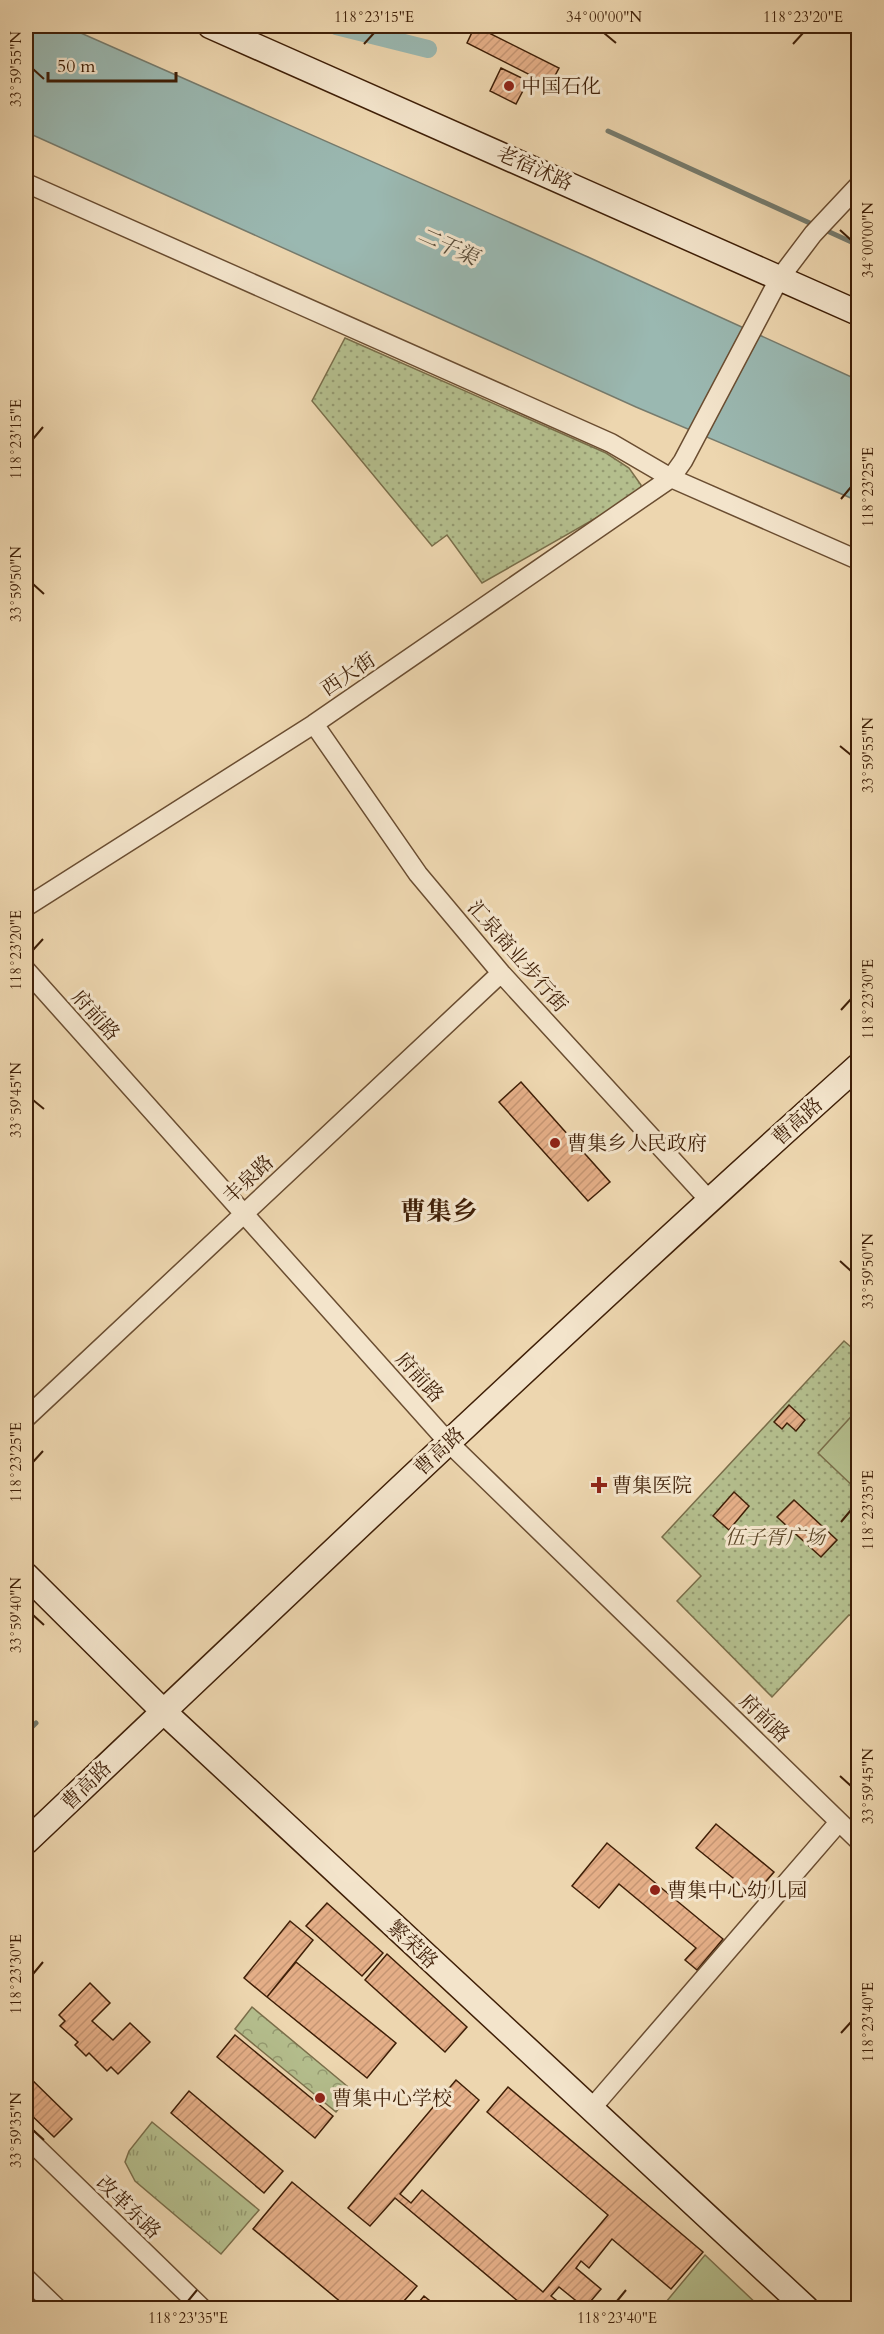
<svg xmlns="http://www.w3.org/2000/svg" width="884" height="2334" font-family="Cardo,'Noto Serif SC',serif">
	<defs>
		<pattern id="grass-tufts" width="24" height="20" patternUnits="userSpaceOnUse" patternTransform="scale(1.5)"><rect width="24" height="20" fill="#b4be8d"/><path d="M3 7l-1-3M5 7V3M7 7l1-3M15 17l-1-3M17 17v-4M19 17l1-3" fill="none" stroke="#949a71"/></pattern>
		<pattern id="forest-crowns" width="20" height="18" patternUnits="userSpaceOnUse" patternTransform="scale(1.5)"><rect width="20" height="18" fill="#b4be8d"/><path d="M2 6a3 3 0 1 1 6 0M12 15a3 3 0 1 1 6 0" fill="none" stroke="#949a71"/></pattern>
		<pattern id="park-dots" width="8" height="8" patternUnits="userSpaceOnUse" patternTransform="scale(1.5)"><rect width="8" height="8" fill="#b4be8d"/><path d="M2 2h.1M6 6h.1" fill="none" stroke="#949a71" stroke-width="1.8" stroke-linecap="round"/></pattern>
		<pattern id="building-hatch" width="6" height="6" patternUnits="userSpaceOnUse" patternTransform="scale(1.5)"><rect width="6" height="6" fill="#e4ae87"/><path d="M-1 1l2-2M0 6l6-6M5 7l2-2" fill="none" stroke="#c59573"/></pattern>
	</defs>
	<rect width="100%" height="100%" fill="#edd6af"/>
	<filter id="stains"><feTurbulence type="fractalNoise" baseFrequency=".00333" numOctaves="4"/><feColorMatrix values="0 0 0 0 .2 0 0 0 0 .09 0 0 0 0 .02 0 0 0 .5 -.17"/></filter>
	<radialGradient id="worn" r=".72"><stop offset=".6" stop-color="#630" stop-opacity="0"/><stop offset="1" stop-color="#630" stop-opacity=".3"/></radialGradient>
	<path fill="url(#grass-tufts)" stroke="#7a6e4a" stroke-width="1.5" d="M152 2122 259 2210 221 2254 135 2181 125 2162 129 2151Z"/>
	<path fill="url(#forest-crowns)" stroke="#7a6e4a" stroke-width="1.5" d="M252 2007 353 2091 336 2112 235 2029Z"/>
	<path fill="url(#park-dots)" stroke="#7a6e4a" stroke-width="1.5" d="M345 338 606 453 629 468 641 485 640 493 482 583 447 535 432 546 312 401Z
		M844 1341 858 1353V1619L849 1615 772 1697 677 1601 701 1576 662 1537Z"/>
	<path fill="#b4be8d" stroke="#7a6e4a" stroke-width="1.5" d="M858 1409V1491L818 1453Z
		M705 2255 761 2308H661Z"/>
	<path fill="#9ab8b1" stroke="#767b6d" stroke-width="1.5" d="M26 26H65L588 257 858 380V501L636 407 26 132Z"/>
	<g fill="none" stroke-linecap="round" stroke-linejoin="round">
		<path stroke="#767b6d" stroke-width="5" d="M608 131 858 245
			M26 1733 36 1723"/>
		<path stroke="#9ab8b1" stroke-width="18" d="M336 26 428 49"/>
	</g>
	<path fill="url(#building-hatch)" stroke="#3f1f07" stroke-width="1.5" d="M475 26 559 68 550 85 467 43Z
		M501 68 528 81 516 104 490 91Z
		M521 1082 610 1182 588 1201 499 1102Z
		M789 1405 805 1420 796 1431 787 1423 782 1429 774 1422Z
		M734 1492 749 1506 729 1530 713 1516Z
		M794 1500 837 1540 821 1557 777 1517Z
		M716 1824 774 1872 754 1895 696 1848Z
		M607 1843 723 1939 697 1970 685 1960 696 1948 619 1884 599 1908 572 1886Z
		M327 1903 383 1953 362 1976 306 1926Z
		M290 1921 313 1940 267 1997 244 1978Z
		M387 1954 467 2027 445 2052 365 1980Z
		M296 1962 396 2043 367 2078 267 1997Z
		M90 1983 110 2003 92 2021 113 2040 130 2023 150 2042 118 2074 111 2067 107 2071 89 2053 86 2056 75 2045 78 2042 60 2026 65 2021 59 2015Z
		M235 2035 333 2116 315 2138 217 2057Z
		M26 2074 72 2119 54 2137 26 2110Z
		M456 2080 479 2100 400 2194 411 2203 422 2190 543 2292 608 2215 487 2112 508 2087 703 2252 671 2289 612 2239 589 2268 581 2261 576 2268 601 2289 585 2308 559 2287 551 2296 566 2308H526L395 2198 370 2226 348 2208Z
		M189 2091 283 2171 264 2193 171 2113Z
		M292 2182 417 2286 404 2301 413 2308H348L253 2229Z
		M424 2296 439 2308H414Z"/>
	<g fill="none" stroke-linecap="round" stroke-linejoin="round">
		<defs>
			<path id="street" d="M26 183 611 443 671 478 858 560
				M314 724 418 874 501 973 709 1200
				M26 907 314 724 671 478 683 461 779 279 813 234 858 186
				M26 970 448 1442 858 1840
				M26 1418 501 973
				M591 2109 839 1822
				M26 2137 202 2308
				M26 2278 57 2308"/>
			<path id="secondary" d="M210 26 858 313
				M26 1575 163 1711 806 2308
				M26 1842C301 1581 576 1319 858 1066"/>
		</defs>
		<use href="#street" stroke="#6a4d31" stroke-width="21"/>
		<use href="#secondary" stroke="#3f1f07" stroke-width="27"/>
		<use href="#street" stroke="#f3e4cb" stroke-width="18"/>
		<use href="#secondary" stroke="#f3e4cb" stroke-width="24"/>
	</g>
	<path fill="none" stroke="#3f1f07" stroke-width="2" d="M604 33 616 43M364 44 374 33M793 44 803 33M33 69 44 79M840 230 851 240M33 439 43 427M841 499 851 487M33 584 44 594M840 746 851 755M33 950 43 939M841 1010 851 999M33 1100 44 1109M840 1261 851 1271M33 1462 43 1451M841 1522 851 1510M33 1615 44 1625M840 1776 851 1786M33 1974 43 1962M841 2033 851 2022M33 2130 44 2140M188 2301 197 2290M617 2301 626 2290"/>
	<g fill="#8f2418" stroke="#f3e4cb" stroke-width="2">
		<circle cx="509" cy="86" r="6"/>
		<circle cx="555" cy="1143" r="6"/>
		<path d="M596 1476h6v6h6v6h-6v6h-6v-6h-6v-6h6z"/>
		<circle cx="655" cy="1890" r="6"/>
		<circle cx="320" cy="2098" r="6"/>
	</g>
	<g text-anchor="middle" stroke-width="6" stroke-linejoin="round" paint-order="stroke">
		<g font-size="20" fill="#3f1f07" stroke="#f3e4cb" text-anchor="start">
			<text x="521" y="93">中国石化</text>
			<text x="567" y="1150">曹集乡人民政府</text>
			<text x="612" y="1492">曹集医院</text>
			<text x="667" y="1897">曹集中心幼儿园</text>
			<text x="332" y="2105">曹集中心学校</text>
		</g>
		<g font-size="20" fill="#3f1f07" stroke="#f3e4cb">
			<text transform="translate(535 168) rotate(24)" y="7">老宿沭路</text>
			<text transform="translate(348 674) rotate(-34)" y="7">西大街</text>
			<text transform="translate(518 956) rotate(49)" y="7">汇泉商业步行街</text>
			<text transform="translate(96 1015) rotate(48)" y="7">府前路</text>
			<text transform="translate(797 1121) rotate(-42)" y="7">曹高路</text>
			<text transform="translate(248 1179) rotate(-43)" y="7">丰泉路</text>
			<text transform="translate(420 1377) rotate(48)" y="7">府前路</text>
			<text transform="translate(439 1451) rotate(-43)" y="7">曹高路</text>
			<text transform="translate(765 1718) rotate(44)" y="7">府前路</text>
			<text transform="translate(86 1785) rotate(-44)" y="7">曹高路</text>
			<text transform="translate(413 1944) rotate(43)" y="7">繁荣路</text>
			<text transform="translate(129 2207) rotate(44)" y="7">改革东路</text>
		</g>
		<g font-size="20" font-style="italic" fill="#5c4728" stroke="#f3e4cb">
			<text x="775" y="1544">伍子胥广场</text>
		</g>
		<g font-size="21" font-style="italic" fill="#5a4d3a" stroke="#f3e4cb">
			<text transform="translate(448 246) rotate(24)" y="7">二干渠</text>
		</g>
		<g font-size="26" font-weight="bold" fill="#3f1f07" stroke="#f3e4cb">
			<text x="439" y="1220">曹集乡</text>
		</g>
	</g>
	<rect width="884" height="2334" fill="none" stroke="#edd6af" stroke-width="66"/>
	<path d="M48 72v9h128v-9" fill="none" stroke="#3f1f07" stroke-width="3"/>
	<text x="57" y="72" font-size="18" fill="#3f1f07" stroke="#f3e4cb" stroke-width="4.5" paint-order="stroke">50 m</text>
	<rect x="33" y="33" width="818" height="2268" fill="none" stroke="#3f1f07" stroke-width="2"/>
	<g font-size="15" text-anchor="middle" fill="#3f1f07">
		<text x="374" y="22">118°23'15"E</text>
		<text x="604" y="22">34°00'00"N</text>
		<text x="803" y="22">118°23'20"E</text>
		<text transform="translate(16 69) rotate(-90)" y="5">33°59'55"N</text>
		<text transform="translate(868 240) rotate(-90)" y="5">34°00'00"N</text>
		<text transform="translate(16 439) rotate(-90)" y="5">118°23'15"E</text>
		<text transform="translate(868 487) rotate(-90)" y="5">118°23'25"E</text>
		<text transform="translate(16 584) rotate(-90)" y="5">33°59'50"N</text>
		<text transform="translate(868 755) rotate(-90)" y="5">33°59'55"N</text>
		<text transform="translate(16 950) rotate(-90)" y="5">118°23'20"E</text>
		<text transform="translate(868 999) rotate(-90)" y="5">118°23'30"E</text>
		<text transform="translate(16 1100) rotate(-90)" y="5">33°59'45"N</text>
		<text transform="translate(868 1271) rotate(-90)" y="5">33°59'50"N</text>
		<text transform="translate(16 1462) rotate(-90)" y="5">118°23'25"E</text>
		<text transform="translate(868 1510) rotate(-90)" y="5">118°23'35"E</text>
		<text transform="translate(16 1615) rotate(-90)" y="5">33°59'40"N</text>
		<text transform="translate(868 1786) rotate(-90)" y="5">33°59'45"N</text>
		<text transform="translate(16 1974) rotate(-90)" y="5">118°23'30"E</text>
		<text transform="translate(868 2022) rotate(-90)" y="5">118°23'40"E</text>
		<text transform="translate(16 2130) rotate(-90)" y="5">33°59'35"N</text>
		<text x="188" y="2323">118°23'35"E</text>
		<text x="617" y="2323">118°23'40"E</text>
	</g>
	<rect width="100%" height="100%" filter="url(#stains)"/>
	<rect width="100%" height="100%" fill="url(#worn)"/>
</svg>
